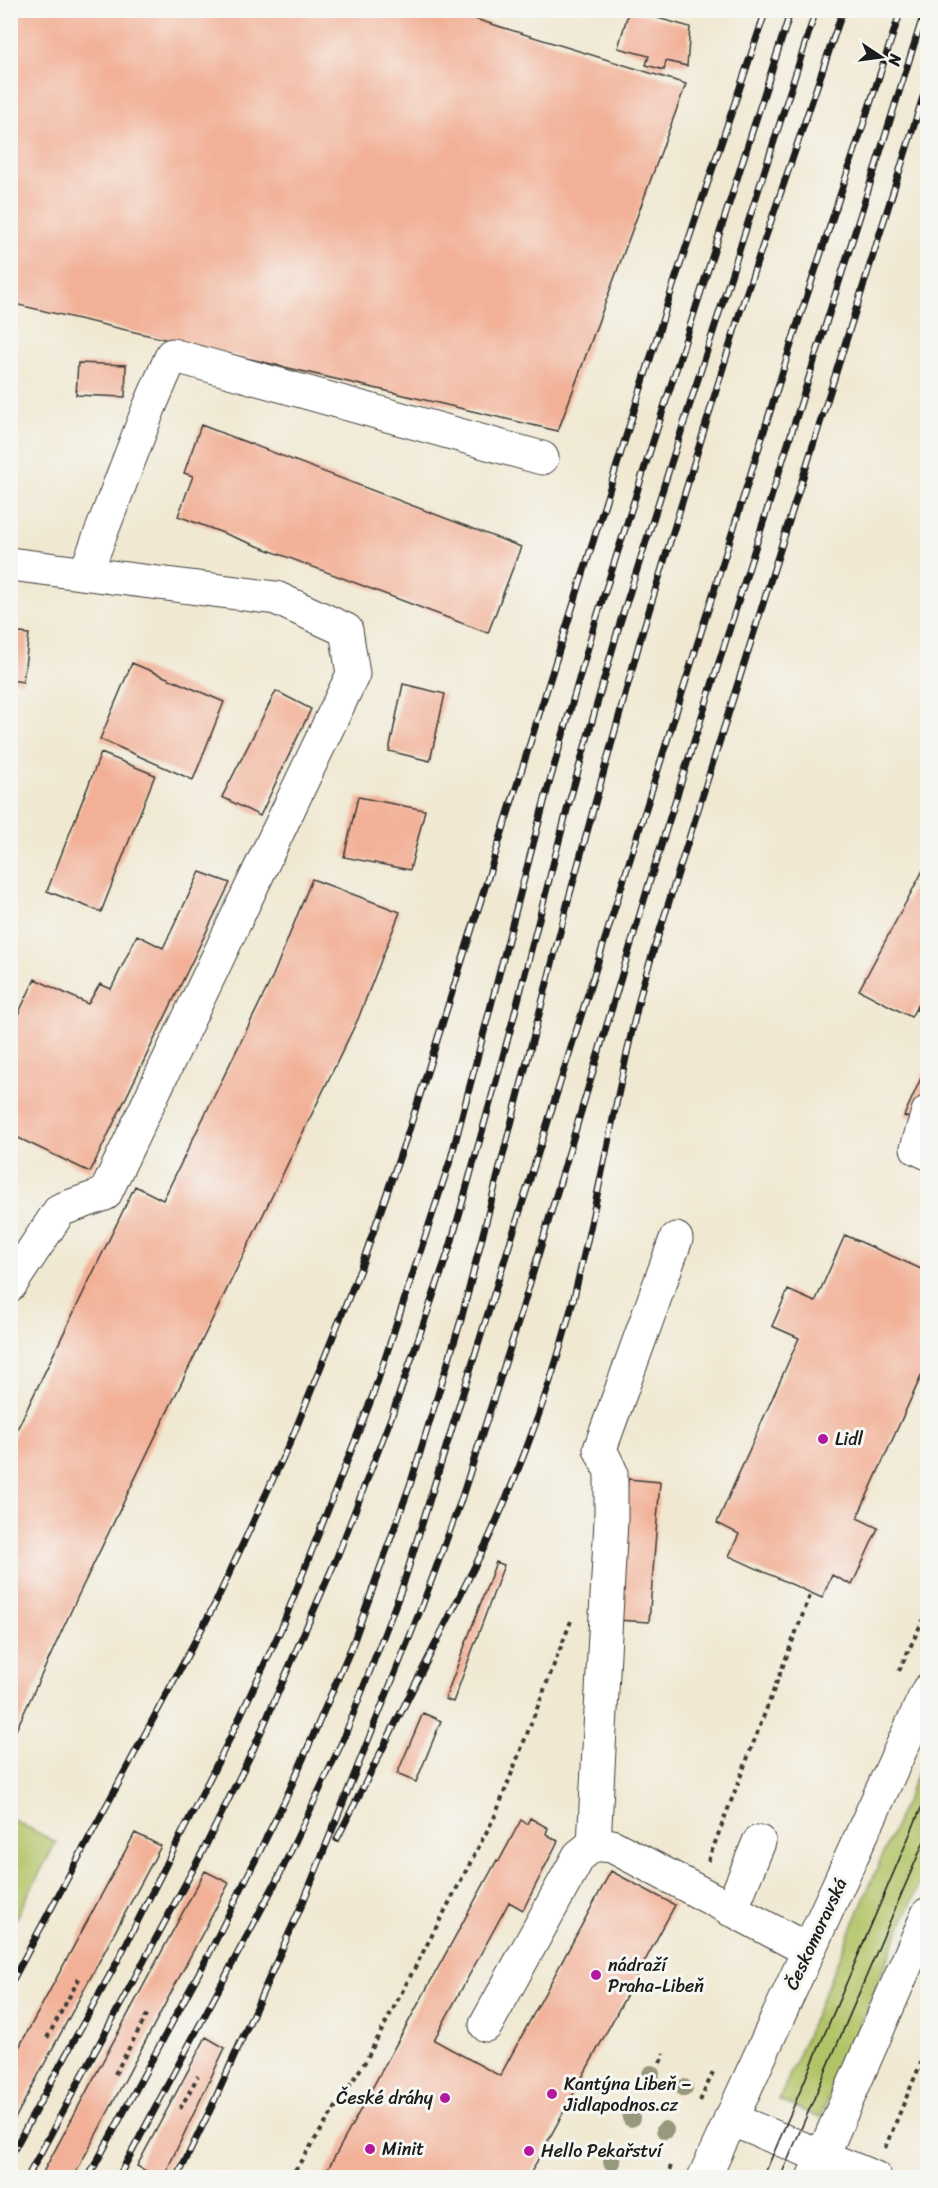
<svg xmlns="http://www.w3.org/2000/svg" width="938" height="2188" font-family="Sriracha,sans-serif">
	<rect width="100%" height="100%" fill="#f6f6f2"/>
	<filter id="ink" filterUnits="userSpaceOnUse"><feTurbulence type="fractalNoise" baseFrequency=".0167" numOctaves="2"/><feDisplacementMap in="SourceGraphic" scale="12" xChannelSelector="R" yChannelSelector="G"/><feConvolveMatrix kernelMatrix="1 2 1 2 8 2 1 2 1" color-interpolation-filters="sRGB"/></filter>
	<filter id="wash" filterUnits="userSpaceOnUse"><feTurbulence type="fractalNoise" baseFrequency=".008" numOctaves="4" result="noise"/><feDisplacementMap in="SourceGraphic" scale="24" xChannelSelector="R" yChannelSelector="G"/><feGaussianBlur stdDeviation="1.35" result="paint"/><feColorMatrix in="noise" values="0 0 0 0 0 0 0 0 0 0 0 0 0 0 0 0 0 1.4 0 .05"/><feComposite in="paint" operator="in"/></filter>
	<g filter="url(#wash)">
		<rect width="100%" height="100%" fill="#f0e8d1"/>
		<path fill="#b2c467" stroke="#677042" stroke-width="1.5" d="M927 1750V1866L820 2118 779 2100Z
			M11 1819 56 1842 11 1927Z"/>
		<g id="blocks">
			<path fill="#f2b096" d="M10 10H446L686 84 558 431 10 303Z
				M629 10 690 27 687 66 666 61 664 70 646 65 649 56 618 48Z
				M78 363 126 365 125 397 76 395Z
				M201 425 521 547 488 633 178 516 193 476 184 473Z
				M10 632 29 634 23 682 10 680Z
				M132 663 224 702 193 780 100 739Z
				M403 684 445 694 430 761 389 751Z
				M276 691 311 709 260 816 222 797Z
				M101 753 155 775 101 912 47 891Z
				M358 797 425 810 410 870 344 857Z
				M928 861V986L911 1017 859 990Z
				M200 872 230 883 90 1172 10 1134V1031L35 979 88 1004 100 984 111 989 137 935 163 948Z
				M312 879 400 912 358 1019 78 1596 10 1743V1444L135 1186 163 1200 272 978Z
				M928 989V1015L916 1010Z
				M925 1069 928 1070V1126L904 1116Z
				M845 1235 928 1272V1361L857 1518 878 1528 852 1585 832 1575 822 1598 729 1556 739 1534 717 1523 799 1338 772 1326 788 1290 815 1302Z
				M628 1479 660 1482 649 1622 617 1620Z
				M496 1562 504 1565 453 1702 445 1699Z
				M423 1713 441 1721 416 1782 397 1774Z
				M530 1818 548 1828 546 1834 558 1841 523 1910 509 1902 434 2040 500 2076 611 1871 675 1905 528 2178H369L362 2174 360 2178H323L497 1860 499 1861 521 1820 527 1824Z
				M135 1833 161 1846 10 2128V2064Z
				M205 1871 229 1883 98 2131 73 2178H40Z
				M206 2037 225 2048 163 2178H158L137 2166Z"/>
		</g>
	</g>
	<g filter="url(#ink)">
		<use href="#blocks" fill-opacity="0" stroke="#3c3b37" stroke-width="1.5"/>
		<g fill="none" stroke-linecap="round" stroke-linejoin="round">
			<defs>
				<path id="minor" d="M10 564 276 598 346 630 353 674 105 1194 60 1210 10 1285
					M86 572 149 408 172 355 542 458
					M928 1112 917 1148 928 1153
					M594 1844 611 1520V1472L600 1449 676 1239
					M731 1910 759 1842
					M486 2025 579 1856 594 1844 612 1846 808 1950
					M730 2119 875 2178"/>
				<path id="major" d="M704 2178 928 1690
					M813 2178 928 1914"/>
			</defs>
			<use href="#minor" stroke="#3c3b37" stroke-width="35"/>
			<use href="#major" stroke="#3c3b37" stroke-width="35"/>
			<path stroke="#3c3b37" stroke-width="4" stroke-dasharray="4.5 4.5" stroke-linecap="butt" d="M899 1671 928 1609
				M708 1861 811 1593
				M47 2038 80 1977
				M660 2063 664 2053
				M115 2074 148 2013
				M700 2101 714 2070
				M180 2109 198 2076
				M885 2148 928 2046
				M290 2178 365 2062 495 1816 571 1621
				M666 2178 671 2166"/>
			<use href="#minor" stroke="#fff" stroke-width="33"/>
			<use href="#major" stroke="#fff" stroke-width="33"/>
			<path stroke="#1c1c1c" stroke-width="1.5" d="M763 2178 928 1792
				M780 2178 928 1832"/>
			<defs>
				<path id="rail" d="M337 1839 487 1542C528 1453 561 1359 582 1263 604 1170 620 1076 643 984L928 81
					M10 1985 215 1604 292 1438 361 1267 410 1127 673 286 766 10
					M10 2157 118 1960 230 1738 281 1629 373 1395 451 1158 547 791 595 623 791 10
					M27 2178 203 1851 253 1750 337 1557 392 1415 451 1244 513 1020 567 810 619 626 816 10
					M88 2178 208 1956 286 1798 352 1646 410 1485 461 1320 568 901 641 637 740 312 843 10
					M118 2178 279 1876 343 1740 402 1588 795 332 901 10
					M177 2178 212 2106 304 1900 422 1606 460 1503 518 1323 648 887 925 10"/>
			</defs>
			<use href="#rail" stroke="#1c1c1c" stroke-width="7"/>
			<use href="#rail" stroke="#f6f6f2" stroke-width="4.5" stroke-dasharray="14" stroke-linecap="butt"/>
		</g>
		<g fill="#98987c">
			<circle cx="651" cy="2074" r="9"/>
			<circle cx="684" cy="2088" r="9"/>
			<circle cx="631" cy="2118" r="9"/>
			<circle cx="665" cy="2130" r="9"/>
			<circle cx="612" cy="2162" r="9"/>
		</g>
	</g>
	<g fill="#b5179e" stroke="#f6f6f2" stroke-width="2">
		<circle cx="823" cy="1439" r="6"/>
		<circle cx="596" cy="1975" r="6"/>
		<circle cx="552" cy="2094" r="6"/>
		<circle cx="445" cy="2098" r="6"/>
		<circle cx="370" cy="2149" r="6"/>
		<circle cx="529" cy="2151" r="6"/>
	</g>
	<g text-anchor="middle" stroke-width="6" stroke-linejoin="round" paint-order="stroke">
		<g font-size="18" fill="#1c1c1c" stroke="#f6f6f2" text-anchor="start">
			<text x="835" y="1445">Lidl</text>
			<text x="608" y="1971">nádraží<tspan x="608" dy="21">Praha-Libeň</tspan></text>
			<text x="564" y="2090">Kantýna Libeň –<tspan x="564" dy="21">Jidlapodnos.cz</tspan></text>
			<text x="433" y="2104" text-anchor="end">České dráhy</text>
			<text x="382" y="2155">Minit</text>
			<text x="541" y="2157">Hello Pekařství</text>
		</g>
		<g font-size="18" fill="#1c1c1c" stroke="#f6f6f2">
			<text transform="translate(816 1934) rotate(-65)" y="6">Českomoravská</text>
		</g>
	</g>
	<rect width="938" height="2188" fill="none" stroke="#f6f6f2" stroke-width="36"/>
	<g transform="translate(881 57) rotate(103)" stroke="#f6f6f2" stroke-width="4.5" paint-order="stroke">
	<path d="M0-4.5L10 22L0 15L-10 22Z" fill="#1c1c1c"/>
	<text y="-9" font-size="16" font-weight="bold" text-anchor="middle" fill="#1c1c1c">N</text>
	</g>
</svg>
